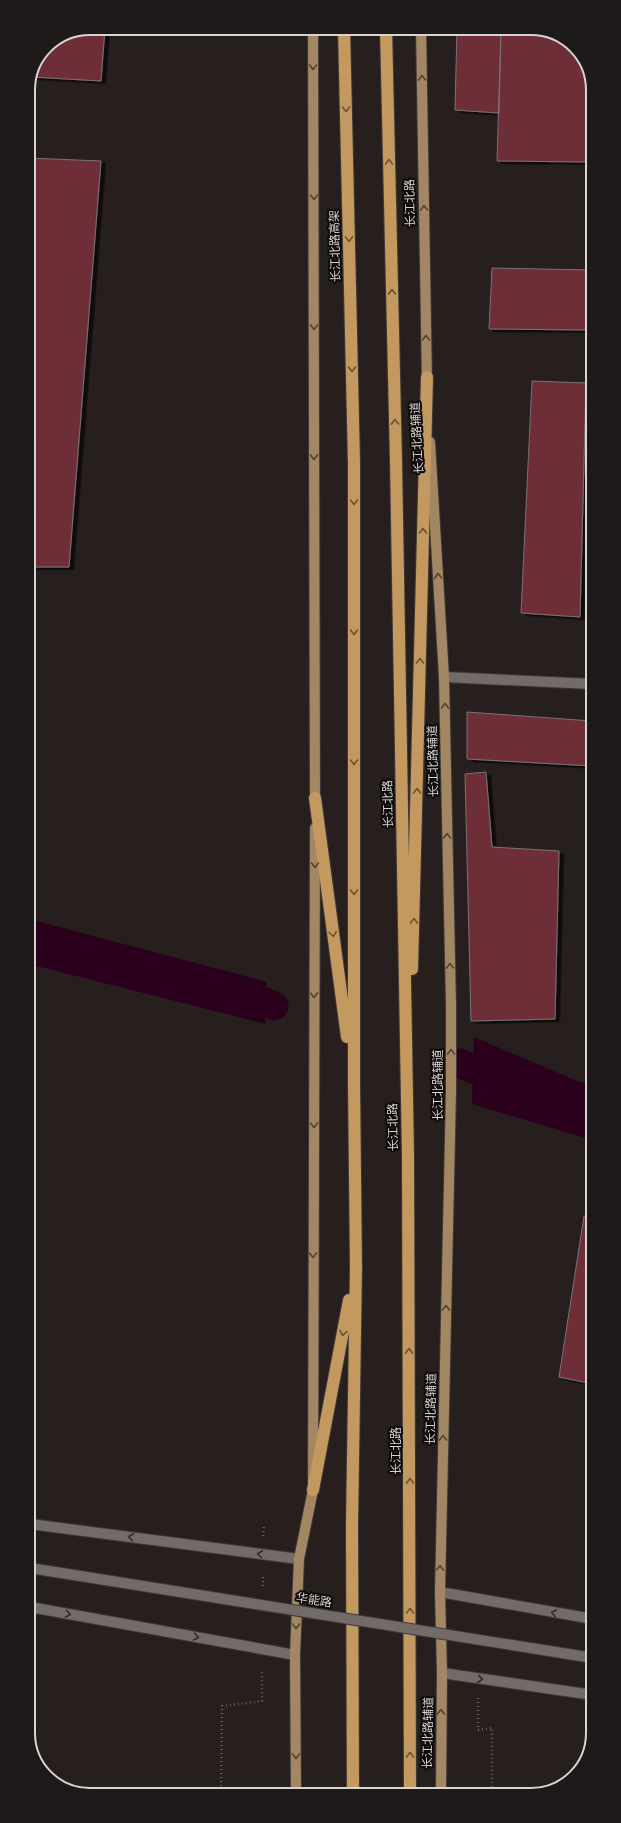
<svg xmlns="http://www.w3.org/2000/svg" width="621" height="1823" font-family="Helvetica,'Noto Sans SC',sans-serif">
	<defs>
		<filter id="shadow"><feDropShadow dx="4.5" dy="2.5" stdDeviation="0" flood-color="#0009"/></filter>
	</defs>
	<rect width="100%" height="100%" fill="#261f1d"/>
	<path fill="#2a001d" d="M29 919 267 982 263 1001 266 1024 29 964Z
		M474 1037 577 1081 592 1085V1140L472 1104Z"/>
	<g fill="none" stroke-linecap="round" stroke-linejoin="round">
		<path stroke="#2a001d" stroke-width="29" d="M263 1001 274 1006
			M460 1063 473 1069"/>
	</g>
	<path fill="#6d2f38" stroke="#7b7273" filter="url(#shadow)" d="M90 28H105L101 81 32 77 46 46Z
		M457 28H501L499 113 455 110Z
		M501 28H535L572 43 591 74V162L497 161Z
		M28 158 101 161 69 567H29Z
		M492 268 591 270V330L489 329Z
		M532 381 586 383 580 617 521 613Z
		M467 712 592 721V766L467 759Z
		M486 772 492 847 559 851 555 1019 471 1021 465 774Z
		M584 1216 592 1218 593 1384 559 1377Z"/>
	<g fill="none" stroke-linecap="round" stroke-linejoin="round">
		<defs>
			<path id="minor" d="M444 677 592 684
				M30 1524 299 1559
				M440 1592 593 1619
				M30 1607 295 1655
				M442 1673 593 1695"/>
			<path id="major" d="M313 28 315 806
				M421 28 427 384
				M430 442 444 677 451 1005V1091L440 1592 442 1673 441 1793
				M296 1794 295 1655 299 1559 313 1490 315 828"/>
			<path id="highway" d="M344 28 354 463V1083L356 1267 352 1525 353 1794
				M386 28 396 461 408 1156 410 1794
				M315 798 347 1037
				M412 969 427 377
				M313 1490 349 1300"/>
		</defs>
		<use href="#minor" stroke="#3f3a38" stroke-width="12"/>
		<use href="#major" stroke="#3f3a38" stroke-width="12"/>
		<use href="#highway" stroke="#3f3a38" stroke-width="14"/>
		<path stroke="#676260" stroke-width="2.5" stroke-dasharray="1 3" stroke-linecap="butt" d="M263 1536 264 1526
			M263 1586V1575
			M478 1698V1730L492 1728V1793
			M221 1794 222 1706 262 1701V1669"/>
		<use href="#minor" stroke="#736b68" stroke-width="10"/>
		<use href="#major" stroke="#a38763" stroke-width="10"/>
		<use href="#highway" stroke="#c3995f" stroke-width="12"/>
		<defs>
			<path id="minor-bridge" d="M30 1568 593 1658"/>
		</defs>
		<use href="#minor-bridge" stroke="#3f3a38" stroke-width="12" stroke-linecap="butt"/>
		<use href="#minor-bridge" stroke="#736b68" stroke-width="10"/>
	</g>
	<defs><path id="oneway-chevron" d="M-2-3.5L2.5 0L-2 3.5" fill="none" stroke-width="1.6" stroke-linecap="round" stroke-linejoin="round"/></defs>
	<g stroke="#504231">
		<use href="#oneway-chevron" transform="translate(313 67) rotate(90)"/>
		<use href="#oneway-chevron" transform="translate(422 78) rotate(-91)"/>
		<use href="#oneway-chevron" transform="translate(314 197) rotate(90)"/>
		<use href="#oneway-chevron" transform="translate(424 208) rotate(-91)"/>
		<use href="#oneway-chevron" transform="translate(314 327) rotate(90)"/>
		<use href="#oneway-chevron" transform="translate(426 338) rotate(-91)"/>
		<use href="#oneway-chevron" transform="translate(314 457) rotate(90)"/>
		<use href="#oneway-chevron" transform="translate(438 576) rotate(-93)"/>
		<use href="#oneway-chevron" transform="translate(445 706) rotate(-91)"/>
		<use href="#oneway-chevron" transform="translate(447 836) rotate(-91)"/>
		<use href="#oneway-chevron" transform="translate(315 865) rotate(90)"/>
		<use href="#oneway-chevron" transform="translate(450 966) rotate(-91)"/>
		<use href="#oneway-chevron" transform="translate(314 995) rotate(90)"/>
		<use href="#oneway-chevron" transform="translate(451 1052) rotate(-90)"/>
		<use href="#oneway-chevron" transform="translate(314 1125) rotate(90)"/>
		<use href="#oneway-chevron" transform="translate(313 1255) rotate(90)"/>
		<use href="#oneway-chevron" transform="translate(446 1308) rotate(-89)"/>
		<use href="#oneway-chevron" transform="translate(443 1438) rotate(-89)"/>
		<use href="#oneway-chevron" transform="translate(440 1568) rotate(-89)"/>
		<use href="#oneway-chevron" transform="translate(296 1626) rotate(92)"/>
		<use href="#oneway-chevron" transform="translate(441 1712) rotate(-89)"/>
		<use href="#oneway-chevron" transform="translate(296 1756) rotate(90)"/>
	</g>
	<g stroke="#685234">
		<use href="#oneway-chevron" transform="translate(346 109) rotate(89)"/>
		<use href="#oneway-chevron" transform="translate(389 162) rotate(-91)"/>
		<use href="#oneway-chevron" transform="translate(349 239) rotate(89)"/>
		<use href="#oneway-chevron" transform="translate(392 292) rotate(-91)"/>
		<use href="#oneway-chevron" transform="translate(352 369) rotate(89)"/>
		<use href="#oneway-chevron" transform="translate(395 422) rotate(-91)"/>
		<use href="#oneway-chevron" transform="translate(354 502) rotate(90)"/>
		<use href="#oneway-chevron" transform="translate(423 531) rotate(-89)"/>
		<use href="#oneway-chevron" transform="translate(354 632) rotate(90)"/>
		<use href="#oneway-chevron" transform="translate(420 661) rotate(-89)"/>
		<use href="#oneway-chevron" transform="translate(354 762) rotate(90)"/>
		<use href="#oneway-chevron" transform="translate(417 791) rotate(-89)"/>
		<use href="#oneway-chevron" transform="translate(354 892) rotate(90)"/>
		<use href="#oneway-chevron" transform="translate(414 921) rotate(-89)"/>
		<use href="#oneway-chevron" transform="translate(333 934) rotate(82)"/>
		<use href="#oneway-chevron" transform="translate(343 1333) rotate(101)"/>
		<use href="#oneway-chevron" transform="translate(409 1351) rotate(-90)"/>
		<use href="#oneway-chevron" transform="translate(410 1481) rotate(-90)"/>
		<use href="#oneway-chevron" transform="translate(410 1611) rotate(-90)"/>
		<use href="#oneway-chevron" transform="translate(410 1755) rotate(-90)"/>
	</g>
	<g stroke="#312c2a">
		<use href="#oneway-chevron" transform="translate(131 1537) rotate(-173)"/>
		<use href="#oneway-chevron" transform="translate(260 1554) rotate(-173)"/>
		<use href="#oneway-chevron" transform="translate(554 1613) rotate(-170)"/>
		<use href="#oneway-chevron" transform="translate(68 1614) rotate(10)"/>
		<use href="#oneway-chevron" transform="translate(196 1637) rotate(10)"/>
		<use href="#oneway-chevron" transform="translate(480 1679) rotate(8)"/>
	</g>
	<g text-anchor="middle" stroke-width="4" stroke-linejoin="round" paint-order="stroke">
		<g font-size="12" fill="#d8d4d2" stroke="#0d0a09">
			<text transform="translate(410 203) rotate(-91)" y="4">长江北路</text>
			<text transform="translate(335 246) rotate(-91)" y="4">长江北路高架</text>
			<text transform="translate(417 438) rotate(-93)" y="4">长江北路辅道</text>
			<text transform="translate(433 761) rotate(-91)" y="4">长江北路辅道</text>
			<text transform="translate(388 804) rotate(-91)" y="4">长江北路</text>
			<text transform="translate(438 1085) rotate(-90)" y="4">长江北路辅道</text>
			<text transform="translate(393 1127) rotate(-91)" y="4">长江北路</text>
			<text transform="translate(431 1409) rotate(-89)" y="4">长江北路辅道</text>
			<text transform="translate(396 1451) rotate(-90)" y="4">长江北路</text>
			<text transform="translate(314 1600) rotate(9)" y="4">华能路</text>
			<text transform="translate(428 1733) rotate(-89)" y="4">长江北路辅道</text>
		</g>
	</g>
	<path d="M0 0H621V1823H0ZM90 35H531A55 55 0 0 1 586 90V1733A55 55 0 0 1 531 1788H90A55 55 0 0 1 35 1733V90A55 55 0 0 1 90 35Z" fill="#1d1a19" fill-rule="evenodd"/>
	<path fill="none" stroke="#d8d4d2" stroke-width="2" d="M90 35H531A55 55 0 0 1 586 90V1733A55 55 0 0 1 531 1788H90A55 55 0 0 1 35 1733V90A55 55 0 0 1 90 35Z"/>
</svg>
